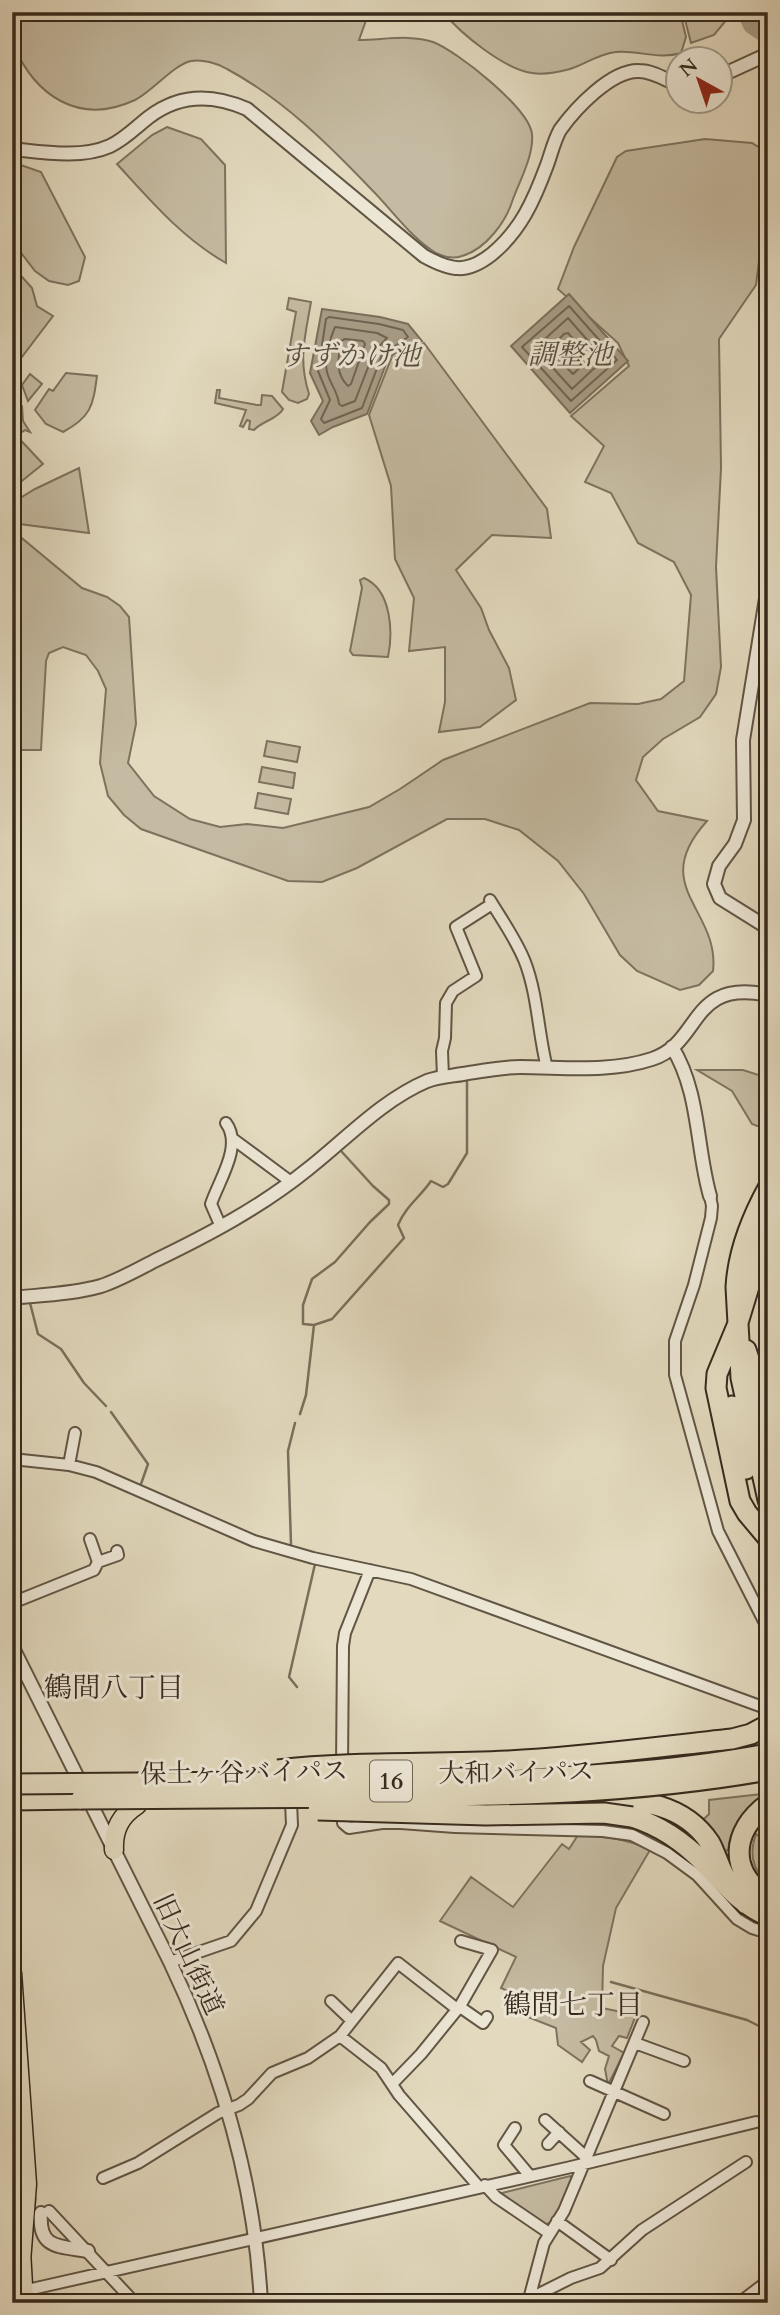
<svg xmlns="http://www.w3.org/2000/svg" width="780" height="2315" font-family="Cardo,'Noto Serif JP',serif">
	<rect width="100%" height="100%" fill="#e2d9be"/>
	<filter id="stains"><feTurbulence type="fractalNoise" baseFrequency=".00286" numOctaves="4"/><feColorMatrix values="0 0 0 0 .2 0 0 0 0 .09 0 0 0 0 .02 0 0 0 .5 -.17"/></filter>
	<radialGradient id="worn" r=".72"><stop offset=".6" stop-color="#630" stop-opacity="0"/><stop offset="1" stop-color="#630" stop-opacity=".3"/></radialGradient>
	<path fill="#c5bba2" stroke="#7e725f" stroke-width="2" d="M12 12H369L359 40C382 40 411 34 433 42 457 51 529 108 532 134 534 155 520 180 513 199 506 222 486 249 462 256 454 259 444 257 436 253 412 239 392 210 372 190 328 144 283 99 227 69 217 63 202 59 191 61 173 65 152 92 135 100 79 126 35 96 13 44 10 35 12 22 12 12Z
		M443 12H680L686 37 681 53C659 60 638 50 616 52 598 54 586 64 570 69 559 72 544 75 532 73 504 69 461 34 443 12Z
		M683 12H733L714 35 691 43Z
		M167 127 201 139 225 165 226 263C182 238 151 201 117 164L152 135Z
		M705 139 752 143 768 153V190L756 285 719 339 721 468 716 567 721 667 716 694 700 717 663 739 643 757 636 780 658 811 707 821C647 887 720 909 713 971L699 985 680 990 637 971 620 955 584 894 558 861 519 830 485 819H447L357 868 322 882 288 881 141 829 124 815 108 796 100 763 106 689 98 671 86 655 63 647 49 653 46 661 41 750H12V530L82 588 107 597 120 606 129 617 136 724 128 763 154 796 190 819 220 827 247 824 283 828 369 807 400 789 443 760 590 703 638 704 661 699 684 681 691 595 674 562 638 543 611 493 585 482 604 446 571 416 629 366 618 343 558 289 574 247 617 157 626 151Z
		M12 162 41 172 85 257 79 281 68 285 49 281 35 271 12 241Z
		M14 268 32 288 37 306 53 316 12 370Z
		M289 298 311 302C305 337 298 359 309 394L307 399 298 403 289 400 282 392 296 312 287 309Z
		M424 343 547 509 551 538 492 535 456 570 481 608 489 630 509 668 516 700 480 727 439 732 445 702V647L409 651 414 598 395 559 391 486 369 415 391 359Z
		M66 373 97 376C93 406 91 417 63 432L46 424 35 410 49 389 53 391Z
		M30 374 42 384 28 401 22 385Z
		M217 390H220L219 398 257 405H261L262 395 272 396 283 409C278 419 262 421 254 430L249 429 250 421 247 420 243 427 240 426 246 410 215 403Z
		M12 398 22 406 23 421 30 432 25 430 22 432 12 421Z
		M12 431 43 464 12 489Z
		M79 468 89 533 12 523V503L35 489Z
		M364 578C392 590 393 633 388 657L353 655 350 651 362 588 360 580Z
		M267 741 300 747 297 762 264 756Z
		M262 767 295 773 293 788 259 782Z
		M258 793 291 799 288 814 255 808Z
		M697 1070H743L768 1078V1130L752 1124 732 1091Z
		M761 1794V1797C742 1810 731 1827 728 1850L721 1852 701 1822 709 1814V1800Z
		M756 1834 762 1838 768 1836V1884C752 1870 749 1853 756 1834Z
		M578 1835C604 1837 626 1838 650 1850L616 1908 603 1966 602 2008 636 2015 627 2038 619 2036 612 2046 624 2053 608 2085 605 2069 609 2056 599 2051 596 2040 593 2036 581 2042 590 2050 582 2062 558 2045 556 2028 510 2010 516 1995 501 1988 516 1957 440 1921 471 1877 513 1907 562 1844 569 1849Z
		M570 2176 573 2179C567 2194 561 2219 545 2225L498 2194Z"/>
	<path fill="#a89d87" stroke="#7a6f5c" stroke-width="2" d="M569 294 628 361 570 413 511 346Z
		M322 309 380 317 408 324 422 341 398 351 388 359 367 414 333 427 319 435 311 421 323 401 310 373Z"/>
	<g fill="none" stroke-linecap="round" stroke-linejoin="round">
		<path stroke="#6f6352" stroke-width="2" d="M569 306 617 360 571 401 522 347Z
			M329 317 379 324 403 330 408 337 382 355 362 408 324 423 321 419 330 400 318 371 326 319Z
			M568 318 604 359 572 389 535 348Z
			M335 327 377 333 387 338 374 352 355 401 342 406 339 404C338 392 330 384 327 372 324 360 330 338 335 327Z
			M568 333 590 358 573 374 549 349 564 334Z
			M345 339 363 341 365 344 351 384 348 386C335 374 338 358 341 341Z"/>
		<path stroke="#7a6f5c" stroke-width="2.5" d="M342 1152 373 1186 389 1200V1204L370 1222 335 1262 312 1279 303 1305V1324L314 1325 332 1319 404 1238 398 1225C406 1206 420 1197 431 1181L443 1187 448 1184 467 1153V1081
			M30 1303 38 1334 61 1349 84 1383 106 1406
			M111 1412 148 1464 141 1484
			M300 1414 306 1395 314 1325
			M291 1544 288 1451 295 1423
			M297 1687 289 1677 315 1564
			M611 1982 747 2020 759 2026 768 2035"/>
		<path stroke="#a89d87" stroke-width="18" d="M746 12 752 25 767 35"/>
		<path stroke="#c0b69e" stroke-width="10" stroke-dasharray="10 5" stroke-linecap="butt" d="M12 2199 39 2203"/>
		<defs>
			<path id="minor" d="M490 900C502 920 517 941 525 962 538 996 538 1033 547 1068
				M443 1077 442 1051 445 1038 446 1003 453 991 476 976 456 927 492 904
				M233 1139 291 1182
				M710 1196 712 1206 711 1218 694 1285 675 1341V1375L718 1531 768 1629
				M221 1227 211 1204C219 1180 243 1146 226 1123
				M12 1459 69 1465 96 1472 254 1541 313 1558 411 1579 768 1709
				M69 1465 75 1433
				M90 1539 98 1562
				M12 1603 94 1570 98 1562 118 1555 117 1551
				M342 1768 343 1646 345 1633 370 1570
				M342 1808 343 1823 349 1828 382 1823H401L455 1827 603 1831 632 1835 667 1853 697 1875 737 1919 752 1928 768 1933
				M170 1962 231 1941 256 1911 292 1825 291 1802
				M331 2001 352 2021
				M460 2007 483 2023 487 2017
				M340 2036 381 2068 399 2095 479 2187
				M635 2043 684 2061
				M590 2081 664 2114
				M392 2084 421 2054 460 2006 492 1950 461 1941
				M545 2120 587 2158
				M515 2128 504 2145 530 2176
				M548 2144 559 2132
				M103 2178 138 2163 218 2113 239 2105 248 2099 272 2073 308 2058 340 2036 398 1963 457 2009
				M485 2185 496 2197 549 2233
				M49 2211 135 2303
				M557 2221 611 2260
				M23 2291 571 2167 756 2122
				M529 2299 571 2278 600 2268 642 2230 746 2162
				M405 2301 406 2303
				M528 2303 544 2243 564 2211 643 2022
				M739 2303 768 2281"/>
			<path id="tertiary" d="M720 76 768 54
				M12 149C42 152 81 159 110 146 125 139 136 127 149 117 179 94 213 94 247 109L424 256C451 271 467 274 492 254 521 230 534 200 547 165 551 154 554 141 560 130 575 109 611 70 639 71 653 71 666 80 678 85
				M768 586 743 740 744 820 735 844 719 866 714 884 720 898 768 928
				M672 1047C700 1092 696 1147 710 1196
				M12 1298C41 1295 73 1294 101 1286 119 1280 137 1270 154 1261 208 1235 261 1207 308 1169 345 1140 382 1100 427 1081 438 1077 451 1076 463 1074 482 1071 501 1067 520 1067 564 1067 609 1073 652 1059 702 1043 689 978 768 995
				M12 1646 170 1962C221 2069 255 2183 261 2303
				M41 2213C38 2249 59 2246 88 2251"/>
			<path id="trunk" d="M114 1850C113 1830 120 1816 137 1805
				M12 1973 27 2184 21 2262
				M21 2250 24 2303"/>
			<path id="motorway" d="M768 1188C751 1219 738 1251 736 1287L741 1378 768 1500
				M768 1224 737 1326 717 1374 716 1388 740 1501 747 1513 768 1538
				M746 1350 754 1374 768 1431
				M732 1406 746 1469
				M641 1764 742 1748 768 1740
				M587 1797C633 1800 682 1800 710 1843 715 1852 718 1863 723 1873 729 1885 738 1894 746 1904
				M12 1800 81 1799
				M768 1804C731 1831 728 1872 768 1898
				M632 1817C661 1826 684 1842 705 1864 725 1884 741 1905 768 1916"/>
		</defs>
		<use href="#minor" stroke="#615544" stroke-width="14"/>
		<use href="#tertiary" stroke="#615544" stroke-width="16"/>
		<use href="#trunk" stroke="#36291c" stroke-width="21"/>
		<use href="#motorway" stroke="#36291c" stroke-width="23"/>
		<use href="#minor" stroke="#ece6d5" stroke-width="10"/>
		<use href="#tertiary" stroke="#ece6d5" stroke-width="12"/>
		<use href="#trunk" stroke="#e2d9be" stroke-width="18"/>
		<use href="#motorway" stroke="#e2d9be" stroke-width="19"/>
		<defs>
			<path id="motorway-bridge" d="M278 1770C354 1761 431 1765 508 1761 583 1757 657 1747 732 1739L751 1734 768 1725
				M12 1784 513 1780C598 1775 684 1770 768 1754
				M81 1799C180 1799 279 1798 378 1797 508 1796 639 1793 768 1770
				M318 1810 486 1815 604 1813 632 1817"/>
		</defs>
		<use href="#motorway-bridge" stroke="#36291c" stroke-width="23" stroke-linecap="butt"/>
		<use href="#motorway-bridge" stroke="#e2d9be" stroke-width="19"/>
	</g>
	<g text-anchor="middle" stroke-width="6" stroke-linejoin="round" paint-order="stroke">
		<rect fill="#ece6d5" stroke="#6d6254" stroke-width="2" x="370" y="1760.5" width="42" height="41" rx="5"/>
		<g font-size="24" font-weight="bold" fill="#36291c">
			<text x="391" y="1789">16</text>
		</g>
		<g font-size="26" fill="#36291c" stroke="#ece6d5">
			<text transform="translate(244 1772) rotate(-1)" y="9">保土ヶ谷バイパス</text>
			<text transform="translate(516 1772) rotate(-1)" y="9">大和バイパス</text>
			<text transform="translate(189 1954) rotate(65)" y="9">旧大山街道</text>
		</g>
		<g font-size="28" font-style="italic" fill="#584c3c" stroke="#ece6d5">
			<text x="570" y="364">調整池</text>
			<text x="350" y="365">すずかけ池</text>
		</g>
		<g font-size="28" fill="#36291c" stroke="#ece6d5">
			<text x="114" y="1697">鶴間八丁目</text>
			<text x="573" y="2014">鶴間七丁目</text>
		</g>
	</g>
	<rect width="780" height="2315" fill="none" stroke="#e2d9be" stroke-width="42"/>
	<rect x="14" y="14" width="752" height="2287" fill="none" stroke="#36291c" stroke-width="3.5"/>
	<rect x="21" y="21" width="738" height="2273" fill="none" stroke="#36291c" stroke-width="2"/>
	<g transform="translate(699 80) rotate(320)"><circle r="33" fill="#ece6d5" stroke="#a39a8b" stroke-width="2"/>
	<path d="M0-5L12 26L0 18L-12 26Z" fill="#8f2418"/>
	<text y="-10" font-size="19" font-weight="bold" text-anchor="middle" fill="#36291c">N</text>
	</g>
	<rect width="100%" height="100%" filter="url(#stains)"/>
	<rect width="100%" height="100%" fill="url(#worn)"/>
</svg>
